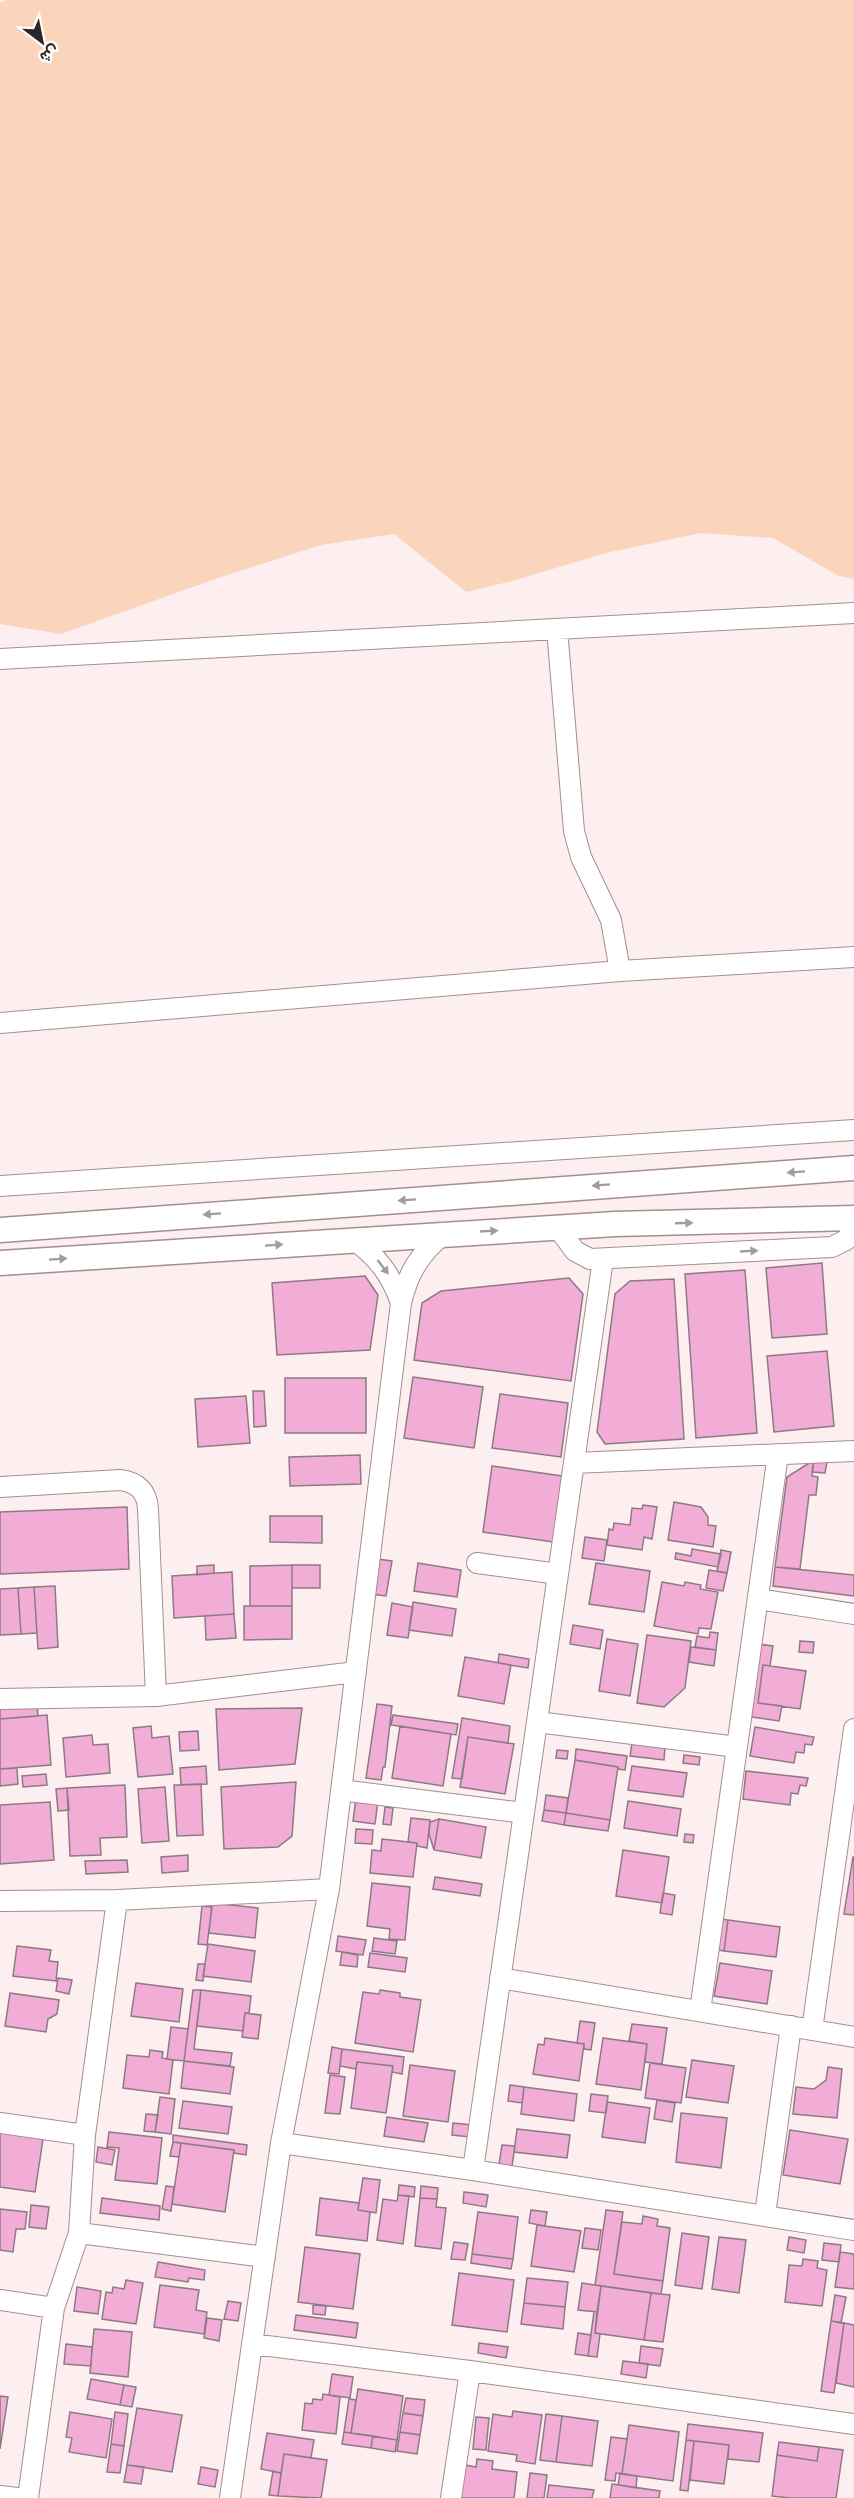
<svg xmlns="http://www.w3.org/2000/svg" width="854" height="2498" font-family="'PT Sans Narrow',Vazirmatn,sans-serif">
	<rect width="100%" height="100%" fill="#fdeef0"/>
	<path fill="#fbd5bb" d="M7 0H854V579L839 576 773 538 701 533 606 553 512 581 466 592 394 534 321 545 221 577 61 634 0 624V3Z"/>
	<path fill="#f1add5" stroke="#8d7a85" stroke-width="1.5" d="M822 1263 827 1334 772 1338 766 1268Z
		M745 1270 757 1433 696 1438 685 1274Z
		M365 1276 378 1295 370 1350 277 1355 272 1283Z
		M569 1278 583 1294 571 1381 414 1360 422 1303 441 1291Z
		M674 1279 684 1439 605 1444 597 1432 615 1294 630 1281Z
		M827 1351 834 1426 774 1432 767 1356Z
		M413 1377 483 1387 474 1448 404 1438Z
		M285 1378H366V1433H285Z
		M253 1391H264L266 1426 254 1427Z
		M500 1394 568 1403 561 1457 492 1448Z
		M246 1396 250 1443 198 1447 195 1399Z
		M360 1455 361 1484 290 1486 289 1457Z
		M814 1460 827 1462 825 1473 812 1472Z
		M814 1460 812 1476 818 1477 816 1495H809L800 1569 775 1567 787 1477Z
		M492 1466 562 1476 553 1542 483 1532Z
		M674 1502 701 1507 708 1517V1525L716 1526 713 1547 668 1540Z
		M643 1505 657 1507 652 1539 644 1537 642 1550 607 1545 609 1529 613 1530 614 1523 630 1525 632 1508 642 1509Z
		M127 1507 129 1569 0 1574V1512Z
		M270 1516H322V1543L270 1542Z
		M585 1537 607 1540 604 1561 582 1558Z
		M692 1549 721 1554 718 1567 675 1559 676 1553 691 1556Z
		M721 1550 731 1552 727 1573 717 1571Z
		M377 1559 392 1561 386 1596 371 1594Z
		M418 1563 461 1570 457 1597 414 1591Z
		M596 1563 650 1571 644 1612 589 1604Z
		M214 1565V1573L197 1575V1566Z
		M292 1565H320V1588H292Z
		M292 1565V1606H250V1566Z
		M775 1567 854 1575V1596L773 1586Z
		M709 1570 727 1573 723 1591 706 1588Z
		M232 1572 234 1614 174 1618 172 1576Z
		M662 1582 684 1586 685 1582 701 1585 700 1589 718 1592 711 1629 699 1628 698 1634 654 1626Z
		M55 1586 58 1647 38 1649 34 1587Z
		M34 1587 37 1633 21 1634 18 1588Z
		M18 1588 21 1634 0 1635V1589Z
		M413 1602 456 1609 452 1636 409 1630Z
		M392 1603 413 1607 408 1638 387 1635Z
		M244 1606H292V1639L244 1640Z
		M234 1614 236 1638 206 1640 205 1616Z
		M573 1625 603 1630 600 1649 570 1644Z
		M710 1632 718 1633 716 1650 695 1647 697 1636 709 1638Z
		M647 1635 691 1641 685 1688 664 1707 637 1703Z
		M607 1639 638 1644 630 1696 599 1691Z
		M800 1641 814 1642 813 1653 799 1652Z
		M757 1644 773 1646 770 1666 763 1665 758 1703 782 1706 779 1721 746 1716Z
		M691 1647 716 1650 714 1666 689 1662Z
		M499 1654 529 1659 528 1668 498 1663Z
		M465 1657 511 1665 504 1704 458 1696Z
		M763 1665 806 1671 800 1709 758 1703Z
		M377 1704 392 1706 385 1767H383L381 1780 366 1778Z
		M37 1705 38 1716 0 1719V1708Z
		M302 1708 295 1764 219 1770 216 1709Z
		M47 1715 51 1765 0 1769V1719Z
		M393 1715 458 1724 456 1735 391 1725Z
		M462 1718 510 1726 508 1743 468 1737 462 1779 452 1778Z
		M151 1726 152 1738 169 1736 173 1774 138 1777 133 1728Z
		M400 1726 451 1734 443 1786 392 1778Z
		M755 1727 814 1737 812 1745 805 1744 804 1753 796 1752 794 1763 750 1756Z
		M198 1731 199 1750 180 1751 179 1732Z
		M92 1735 93 1745 108 1744 110 1773 66 1777 63 1738Z
		M468 1737 514 1744 505 1794 460 1787Z
		M632 1743 665 1747 664 1760 630 1756Z
		M576 1749 627 1756 625 1770 618 1769V1767L575 1760Z
		M557 1750 568 1751 567 1759 556 1758Z
		M684 1755 700 1757 699 1765 683 1763Z
		M575 1760 618 1767 610 1820 566 1813Z
		M206 1766 207 1784 181 1785 180 1768Z
		M632 1766 687 1773 683 1797 628 1790Z
		M17 1768 18 1784 0 1786V1769Z
		M746 1771 808 1778 806 1786 800 1785 798 1794 791 1793 790 1805 743 1799Z
		M46 1774 47 1785 23 1787 22 1776Z
		M296 1782 292 1836 278 1847 224 1849 221 1787Z
		M201 1784 203 1835 177 1836 174 1785Z
		M125 1785 127 1837 100 1838 101 1855 70 1856 67 1788Z
		M165 1787 169 1841 142 1843 138 1789Z
		M67 1788 69 1810 58 1811 56 1789Z
		M546 1795 568 1798 566 1813 544 1810Z
		M356 1798 378 1801 375 1824 353 1821Z
		M628 1801 681 1809 677 1836 624 1828Z
		M50 1802 54 1860 0 1864V1805Z
		M385 1807 393 1808 391 1825 383 1824Z
		M544 1810 566 1813 564 1825 542 1821Z
		M566 1813 610 1820 608 1831 564 1825Z
		M411 1818 430 1820 427 1848 417 1846V1843L408 1842Z
		M439 1819 434 1850 429 1834 430 1822Z
		M439 1819 486 1827 481 1858 434 1850Z
		M356 1829 373 1830 372 1844 355 1843Z
		M685 1834 694 1835 693 1843 684 1842Z
		M382 1839 417 1843 413 1877 370 1873 372 1850 381 1851Z
		M623 1850 669 1857 662 1903 616 1896Z
		M188 1855V1871L162 1873 161 1857Z
		M853 1857H854V1915L844 1914Z
		M127 1860 128 1872 86 1874 85 1861Z
		M435 1877 482 1884 480 1896 433 1889Z
		M372 1883 410 1887 405 1940 389 1939 390 1929 367 1926Z
		M663 1893 675 1895 672 1915 660 1913Z
		M212 1903 258 1908 255 1938 209 1933Z
		M202 1906 212 1907 207 1945 198 1944Z
		M717 1918 728 1920 724 1951 713 1949Z
		M728 1920 780 1927 776 1957 724 1951Z
		M338 1936 366 1940 363 1955 336 1951Z
		M374 1938 397 1941 395 1954 372 1951Z
		M208 1944 255 1951 251 1982 203 1976Z
		M17 1946 51 1950 49 1961 58 1962 56 1981 13 1976Z
		M342 1952 358 1955 357 1967 340 1965Z
		M370 1953 407 1958 405 1972 368 1967Z
		M720 1963 772 1971 767 2004 714 1996Z
		M198 1964H205L203 1981 196 1980Z
		M58 1978 72 1980 69 1994 56 1991Z
		M136 1983 183 1989 179 2022 131 2016Z
		M193 1990H201L194 2049 232 2053 230 2066 184 2061Z
		M201 1990 251 1996 249 2013H245L243 2031 197 2026Z
		M380 1990 400 1993V1997L421 2000 413 2052 355 2043 363 1992 379 1994Z
		M10 1993 59 2000 57 2014 48 2019 46 2032 5 2026Z
		M245 2013 261 2015 258 2039 242 2037Z
		M580 2021 595 2023 591 2050 584 2049V2044L577 2043Z
		M632 2024 667 2028 662 2064 645 2062 647 2044 629 2041Z
		M171 2027 188 2029 184 2061 167 2059Z
		M545 2038 584 2044 579 2081 533 2074 538 2044 544 2045Z
		M603 2038 647 2044 641 2090 596 2084Z
		M332 2047 342 2049 339 2074 328 2073Z
		M342 2049 404 2057 402 2074 392 2072 393 2066 357 2062 356 2069 340 2066Z
		M150 2050 163 2052 162 2058 173 2060 169 2094 123 2088 127 2055 149 2057Z
		M692 2060 734 2066 728 2103 686 2097Z
		M184 2061 234 2067 230 2094 181 2088Z
		M357 2062 393 2066 386 2113 351 2108Z
		M650 2063 686 2068 681 2103 645 2098Z
		M410 2065 455 2071 448 2122 403 2116Z
		M828 2067 842 2069 837 2118 793 2114 796 2087 814 2089 826 2080Z
		M330 2075 345 2077 340 2114 325 2113Z
		M510 2085 524 2087 522 2103 508 2101Z
		M524 2087 577 2094 574 2121 521 2114Z
		M591 2094 608 2096 606 2113 589 2111Z
		M160 2097 175 2099 171 2134 155 2132Z
		M657 2100 675 2103 672 2122 654 2119Z
		M183 2101 232 2107 228 2134 179 2128Z
		M607 2102 650 2108 645 2143 602 2137Z
		M681 2113 727 2118 721 2168 676 2162Z
		M146 2114 158 2115 155 2132 144 2131Z
		M387 2117 428 2123 424 2142 384 2136Z
		M453 2123 472 2125 470 2137 452 2135Z
		M517 2129 570 2135 567 2158 514 2152Z
		M790 2130 848 2139 840 2184 783 2175Z
		M0 2132 43 2139 35 2192 0 2187Z
		M109 2132 162 2138 157 2184 115 2180 119 2148 107 2147Z
		M173 2135 247 2145 246 2155 234 2153V2150L173 2142Z
		M173 2142 181 2143 179 2157 170 2156Z
		M181 2143 234 2150 225 2212 172 2204Z
		M502 2145 515 2146 512 2166 499 2164Z
		M98 2147 115 2150 112 2165 96 2162Z
		M363 2178 380 2180 376 2213 358 2210Z
		M399 2185 415 2187 414 2197 398 2195Z
		M166 2186 174 2187 171 2211 162 2209Z
		M421 2186 438 2188 437 2199 420 2198Z
		M464 2192 488 2195 486 2207 463 2203Z
		M398 2195 409 2196 403 2244 377 2240 383 2199 397 2201Z
		M102 2198 160 2206 159 2220 100 2213Z
		M320 2198 359 2203 358 2210 370 2212 367 2241 316 2235Z
		M420 2198 437 2199 436 2207 446 2208 441 2249 415 2246Z
		M31 2205 49 2207 46 2229 29 2227Z
		M0 2209 27 2212 25 2229H16L13 2252 0 2250Z
		M531 2210 547 2212 545 2226 529 2223Z
		M606 2210 623 2212 614 2274 663 2281 661 2294 595 2285Z
		M478 2212 518 2217 513 2259 472 2254Z
		M643 2216 658 2219 657 2226 670 2228 663 2281 614 2274 622 2222 642 2224Z
		M537 2225 581 2231 574 2272 531 2266Z
		M585 2228 601 2230 598 2250 582 2248Z
		M682 2233 709 2237 702 2289 675 2285Z
		M719 2237 746 2240 739 2293 712 2289Z
		M789 2237 806 2240 804 2253 787 2250Z
		M454 2242 468 2244 465 2260 451 2259Z
		M824 2243 841 2245 839 2262 822 2260Z
		M305 2247 360 2254 353 2309 298 2302Z
		M840 2252 854 2254V2289L835 2287Z
		M472 2254 513 2259 511 2269 471 2263Z
		M803 2259 818 2261 817 2268 827 2270 822 2306 785 2302 789 2265 802 2266Z
		M158 2262 205 2270 204 2280 189 2278 188 2282 155 2277Z
		M459 2273 514 2280 507 2332 452 2325Z
		M527 2278 568 2282 565 2307 524 2303Z
		M126 2280 143 2283 136 2324 102 2319 106 2292 112 2293 113 2287 124 2289Z
		M582 2283 601 2286 597 2312 578 2310Z
		M160 2285 199 2290 196 2310 207 2312 204 2334 154 2327Z
		M601 2286 651 2293 644 2340 595 2333Z
		M77 2287 101 2291 98 2314 74 2311Z
		M651 2293 670 2295 663 2342 644 2340Z
		M835 2295 846 2297 841 2323 831 2321Z
		M228 2301 241 2303 238 2321 224 2319Z
		M524 2303 565 2307 563 2329 521 2324Z
		M313 2305 326 2306 325 2315 313 2314Z
		M594 2312H597L595 2333 600 2334 597 2357 588 2356Z
		M296 2315 358 2323 356 2338 294 2330Z
		M207 2318 222 2320 219 2341 204 2338Z
		M831 2321 844 2323 834 2393 821 2391Z
		M844 2323 854 2325V2387L836 2383Z
		M94 2329 132 2332 128 2377 90 2373Z
		M578 2333 591 2335 588 2356 575 2354Z
		M479 2343 508 2347 506 2358 478 2353Z
		M66 2344 92 2347 91 2366 64 2364Z
		M641 2346 663 2349 660 2366 639 2363Z
		M623 2361 648 2364 646 2378 621 2374Z
		M332 2374 353 2377 350 2398 329 2395Z
		M91 2379 124 2385 120 2405 87 2399Z
		M124 2385 136 2387 132 2407 120 2405Z
		M358 2389 403 2396 397 2440 351 2433Z
		M323 2394 340 2397 336 2434 302 2430 305 2403 312 2404 313 2399 322 2400Z
		M0 2396 8 2397 0 2449Z
		M406 2398 425 2400 423 2416 403 2413Z
		M349 2399 356 2400 351 2433 344 2432Z
		M137 2408 182 2415 172 2472 127 2465Z
		M513 2411 542 2415 535 2464 516 2461 517 2455 488 2451 493 2414 512 2417Z
		M70 2412 112 2419 106 2458 69 2452 72 2438 66 2437Z
		M115 2412 128 2414 124 2446 111 2444Z
		M403 2413 423 2416 420 2435 400 2432Z
		M546 2414 562 2416 556 2462 540 2460Z
		M562 2416 598 2421 592 2466 556 2462Z
		M476 2417 489 2418 486 2450 473 2449Z
		M688 2424 763 2433 759 2462 728 2459 729 2445 686 2440Z
		M629 2425 679 2432 673 2481 622 2474Z
		M344 2432 373 2436 371 2448 342 2444Z
		M400 2432 420 2435 417 2454 397 2451Z
		M267 2433 314 2440 311 2458 284 2454 281 2473 261 2469Z
		M373 2436 397 2440 395 2452 371 2448Z
		M611 2437 627 2439 622 2474 616 2473 615 2481 605 2480Z
		M686 2440 694 2441 688 2491 680 2490Z
		M694 2441 729 2445 724 2484 690 2480Z
		M779 2442 819 2447 817 2461 777 2455Z
		M111 2444 124 2446 120 2473 107 2472Z
		M819 2447 843 2450 836 2498H790L772 2496 777 2455 817 2461Z
		M284 2454 327 2460 321 2498 278 2496Z
		M477 2459 493 2461 492 2469 517 2472 514 2498H460L465 2465 476 2467Z
		M127 2465 144 2467 141 2484 124 2482Z
		M201 2467 218 2470 215 2487 198 2484Z
		M273 2471 281 2473 278 2496 269 2495Z
		M530 2473 547 2475 544 2498H527Z
		M620 2473 637 2476 636 2488 618 2485Z
		M612 2484 660 2491 659 2498H610Z
		M549 2485 594 2490 592 2498H547Z"/>
	<g fill="none" stroke-linecap="round" stroke-linejoin="round">
		<defs>
			<path id="minor" d="M557 629 574 831 581 857 611 920 620 971
				M0 659 854 613
				M0 1023 620 971 854 957
				M0 1186 854 1130
				M558 1228 575 1251 590 1259 832 1247 846 1240 854 1229
				M354 1240C378 1257 391 1275 401 1303
				M574 1463 854 1451
				M0 1487 120 1480C138 1482 147 1492 148 1509L156 1696
				M477 1563 558 1574
				M758 1599 854 1614
				M0 1699 156 1696 356 1672
				M537 1722 737 1747
				M341 1790 524 1813
				M0 1901 117 1900 329 1889
				M500 1978 854 2037
				M700 2011 778 1454
				M812 2030 854 1729
				M0 2123 85 2135
				M281 2143 473 2170 854 2230
				M473 2170 603 1259
				M765 2215 791 2026
				M79 2233 265 2257
				M0 2300 54 2308
				M252 2344 470 2371 854 2424
				M0 2496 17 2498
				M28 2498 54 2308 79 2233 85 2135 117 1900
				M230 2498 281 2143 329 1889 401 1303C408 1273 420 1253 444 1234
				M451 2498 470 2371"/>
			<path id="major" d="M0 1230 854 1168
				M0 1263 615 1224 854 1218"/>
		</defs>
		<use href="#minor" stroke="#a48e91" stroke-width="22"/>
		<use href="#major" stroke="#a48e91" stroke-width="27"/>
		<use href="#minor" stroke="#fff" stroke-width="20"/>
		<use href="#major" stroke="#fff" stroke-width="24"/>
	</g>
	<defs><path id="oneway-solid" d="M-6-.8H1V-3.2L6.5 0L1 3.2V.8H-6Z" transform="scale(1.5)"/></defs>
	<g fill="#a19d9e">
		<use href="#oneway-solid" transform="translate(796 1172) rotate(176)"/>
		<use href="#oneway-solid" transform="translate(601 1185) rotate(176)"/>
		<use href="#oneway-solid" transform="translate(407 1200) rotate(176)"/>
		<use href="#oneway-solid" transform="translate(212 1214) rotate(176)"/>
		<use href="#oneway-solid" transform="translate(684 1223) rotate(-2)"/>
		<use href="#oneway-solid" transform="translate(489 1231) rotate(-3)"/>
		<use href="#oneway-solid" transform="translate(274 1245) rotate(-4)"/>
		<use href="#oneway-solid" transform="translate(749 1251) rotate(-3)"/>
		<use href="#oneway-solid" transform="translate(58 1259) rotate(-4)"/>
		<use href="#oneway-solid" transform="translate(383 1267) rotate(52)"/>
	</g>
	<g transform="translate(42 42) rotate(148)" stroke="#ffffff" stroke-width="4.5" paint-order="stroke">
	<path d="M0-4.5L10 22L0 15L-10 22Z" fill="#2f2628"/>
	<text y="-9" font-size="16" font-weight="bold" text-anchor="middle" fill="#2f2628">ش</text>
	</g>
</svg>
